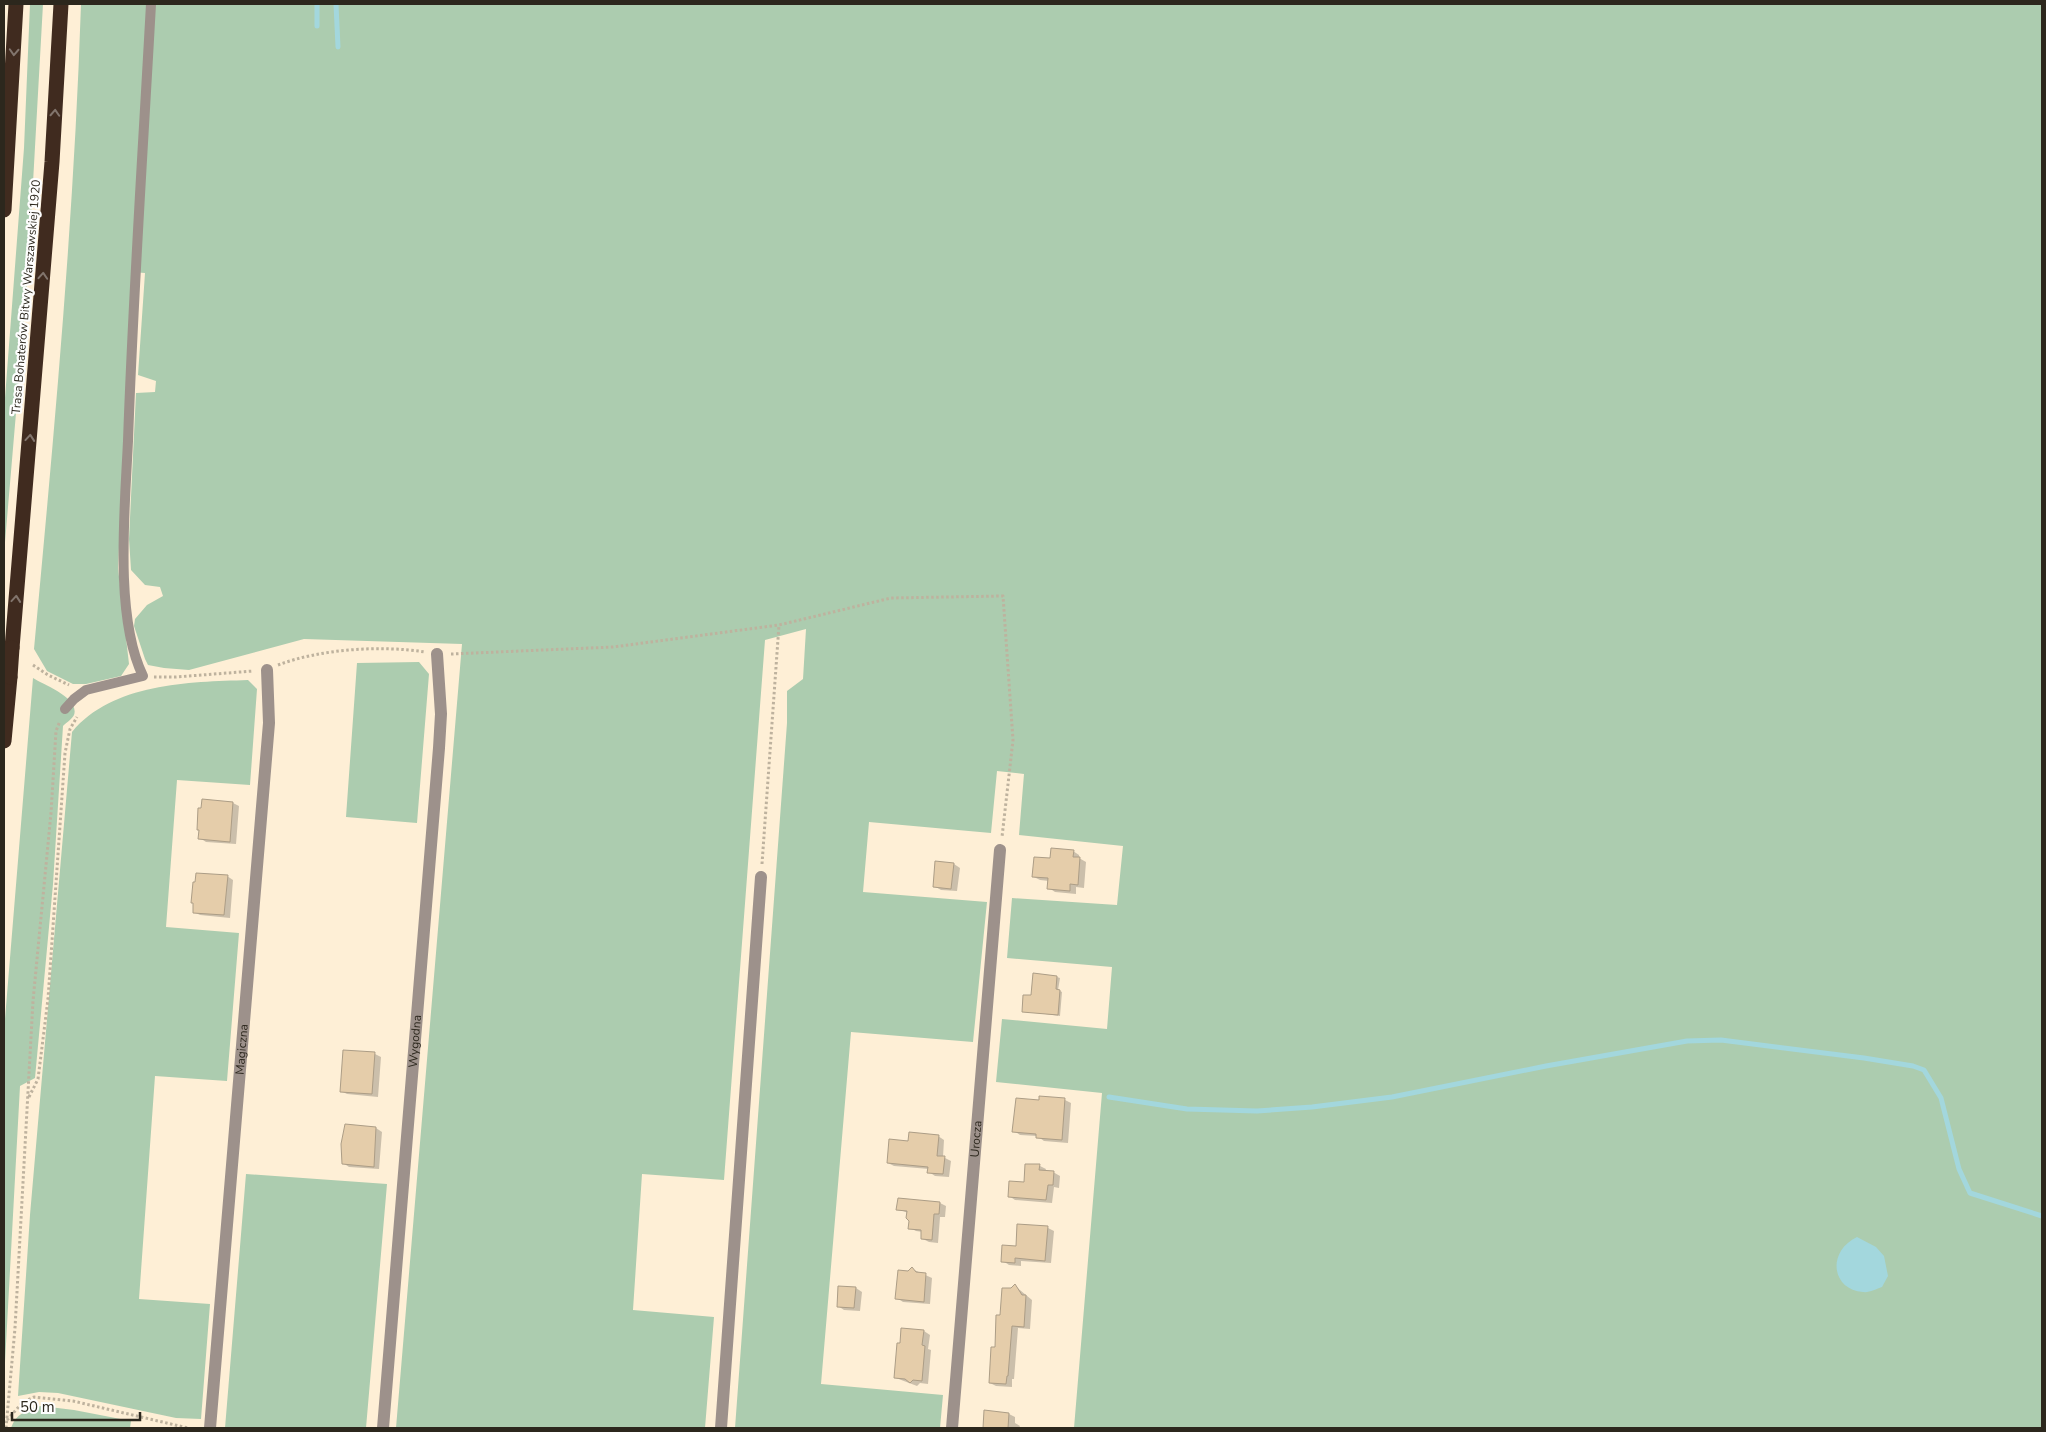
<svg xmlns="http://www.w3.org/2000/svg" width="2046" height="1432" font-family="'Nunito Sans',sans-serif">
	<rect width="100%" height="100%" fill="#feefd6"/>
	<path fill="#acccaf" d="M30 4H43L28 272 4 554V411L24 148Z
		M81 4H2042V1428H1074L1102 1093 996 1082 1002 1019 1107 1029 1112 967 1007 958 1012 898 1117 905 1123 846 1019 835 1024 774 997 771 991 833 869 822 863 892 987 902 973 1042 851 1032 821 1384 943 1395 940 1428H735L787 723V691L803 679 806 629 765 640 724 1180 642 1174 633 1310 714 1317 705 1428H396L462 644 304 639 189 670 164 668 148 665 145 659 134 626 135 619 147 605 163 596 160 587 145 585 131 570 129 539 136 393 155 392 156 381 138 375 145 273 132 272 118 568 129 664 121 676 86 684H73L47 671 34 649C54 434 74 220 81 4Z
		M419 662 429 674 417 823 346 817 357 663Z
		M33 678C44 685 80 698 74 715 72 719 66 723 63 726L53 884 35 1078 20 1086 4 1381V1031Z
		M248 680 257 689 250 785 177 780 166 927 239 933 227 1081 155 1076 139 1299 210 1304 201 1419 176 1418 58 1393 39 1392 18 1396 30 1215 72 732C113 683 188 682 248 680Z
		M246 1174 387 1184 366 1428H225Z
		M41 1406 74 1410 131 1421 130 1428H11C15 1415 28 1408 41 1406Z"/>
	<path fill="#a3d7dd" d="M1857 1237 1876 1247 1884 1256 1888 1276 1882 1287C1876 1289 1869 1293 1863 1292 1832 1290 1826 1252 1857 1237Z"/>
	<path fill="#0003" d="M203 800 233 803 239 806 236 844 206 842 200 838Z
		M1073 851 1079 855V858L1086 862 1084 888 1076 887V894L1055 892 1049 888V881L1040 880 1034 877 1051 859Z
		M954 864 960 868 957 891 941 890 934 886Z
		M227 876 233 880 230 918 200 915 194 912Z
		M1057 977 1060 978 1058 990 1062 992 1060 1016 1023 1011 1032 997Z
		M375 1054 381 1057 378 1097 347 1094 341 1091Z
		M1041 1097 1065 1100 1071 1103 1068 1143 1044 1141 1037 1136 1020 1135 1014 1131 1040 1101Z
		M376 1128 382 1132 379 1169 349 1167 343 1163Z
		M938 1136 944 1140 943 1157 951 1161 949 1177 935 1176 929 1172V1169L894 1166 888 1163 909 1142Z
		M1040 1166 1046 1169 1045 1172H1053L1060 1176 1059 1188 1054 1187 1052 1203 1015 1200 1009 1196 1025 1183Z
		M940 1203 946 1206 945 1217H940L938 1243 929 1242 923 1239V1232L916 1231 910 1228 911 1220 908 1213 898 1209Z
		M1048 1228 1054 1231 1051 1263 1021 1261V1266L1009 1265 1003 1261 1017 1247Z
		M912 1269 932 1278 930 1304 903 1302 897 1298 908 1272Z
		M1015 1286 1032 1300 1030 1329 1018 1328 1014 1379H1012V1387L996 1386 990 1383 1001 1317Z
		M856 1288 862 1292 860 1311 844 1310 838 1306Z
		M924 1331 930 1335 928 1349 931 1350 928 1384 920 1383 917 1386 896 1378Z
		M986 1411 1009 1414 1015 1417V1423L1020 1426 1019 1428H984Z"/>
	<g fill="none" stroke-linecap="round" stroke-linejoin="round">
		<path stroke="#a3d7dd" stroke-width="5" d="M317 4V26
			M336 4 338 47
			M1109 1097 1187 1109 1257 1111 1312 1107 1392 1097 1546 1066 1687 1041 1721 1040 1864 1058 1913 1066 1924 1070 1941 1098 1959 1169 1970 1193 2042 1216"/>
	</g>
	<path fill="#e5cdaa" stroke="#ac9d86" d="M202 799 233 802 230 842 198 839 199 830H197L198 808H201Z
		M1051 848 1074 850 1073 857H1080L1078 885 1070 884V891L1047 889 1048 878 1032 877 1034 857 1050 858Z
		M935 861 954 863 951 889 933 887Z
		M196 873 228 875 224 915 193 913V903H191L193 882H195Z
		M1033 973 1057 976 1056 989 1060 990 1058 1015 1022 1012 1023 995H1031Z
		M343 1050 375 1052 372 1094 340 1092Z
		M1039 1096 1065 1098 1062 1140 1036 1138V1134L1012 1132 1016 1098 1039 1100Z
		M345 1124 376 1127 374 1167 342 1164 341 1144Z
		M909 1132 939 1135 937 1156H945L943 1174 927 1173 928 1167 887 1163 889 1139 908 1141Z
		M1025 1164H1040L1039 1170 1054 1171 1053 1185H1048L1046 1200 1008 1197 1009 1181 1024 1182Z
		M898 1198 940 1202 939 1214H934L932 1240 921 1239V1230L908 1229 909 1221 906 1218 907 1211 896 1210Z
		M1017 1224 1048 1226 1045 1261 1015 1258V1263L1001 1262 1002 1245 1016 1246Z
		M912 1267 916 1272 926 1273 924 1302 895 1299 898 1270 908 1271Z
		M1015 1284 1022 1295H1026L1024 1327 1012 1326 1008 1376H1007L1006 1384 989 1383 991 1347H995L996 1315H1000L1002 1288H1011Z
		M838 1286 856 1287 854 1308 837 1307Z
		M901 1328 924 1330 922 1345 925 1346 922 1381 913 1380 910 1383 905 1379 894 1378 897 1343H900Z
		M984 1410 1009 1413 1008 1428H983Z"/>
	<g fill="none" stroke-linecap="round" stroke-linejoin="round">
		<path stroke="#beb29e" stroke-width="3" stroke-dasharray="2.5 2.5" stroke-linecap="butt" d="M451 654 613 647 779 625 891 598 1003 596 1013 740 1002 837
			M33 665 48 675 69 685
			M278 665C320 649 381 645 425 652
			M154 677H176L253 671
			M762 864 779 625
			M29 1097 38 1079 48 999 65 753 70 729 77 717
			M7 1420 23 1402 34 1397 73 1401 188 1428
			M6 1428 15 1328 33 1001 51 813 56 731 60 721"/>
		<path stroke="#9d918b" stroke-width="10" d="M65 709 74 699 86 690 143 676C114 617 125 507 128 441 133 295 143 150 151 4"/>
		<g stroke="#9d918b" stroke-width="12">
			<path id="s1" d="M210 1428 269 723 267 670"/>
			<path id="s2" d="M383 1428 439 748 441 714 437 654"/>
			<path d="M721 1428 761 877"/>
			<path id="s3" d="M952 1428 1000 850"/>
		</g>
		<path stroke="#402b1f" stroke-width="15" d="M4 210 16 4
			M12 648 52 162 61 4
			M4 741 10 677"/>
		<path stroke="#402b1f" stroke-width="15" d="M10 677 12 648"/>
	</g>
	<defs><path id="oneway-chevron" d="M-2-3.5L2.5 0L-2 3.5" fill="none" stroke-width="1.6" stroke-linecap="round" stroke-linejoin="round" transform="scale(1.25)"/></defs>
	<g stroke="#82756d">
		<use href="#oneway-chevron" transform="translate(14 52) rotate(93)"/>
		<use href="#oneway-chevron" transform="translate(55 113) rotate(-87)"/>
		<use href="#oneway-chevron" transform="translate(43 276) rotate(-86)"/>
		<use href="#oneway-chevron" transform="translate(30 438) rotate(-85)"/>
		<use href="#oneway-chevron" transform="translate(16 599) rotate(-85)"/>
	</g>
	<g text-anchor="middle" stroke-width="4.5" stroke-linejoin="round" paint-order="stroke">
		<g font-size="12" fill="#2c271d" stroke="#fefefe">
			<text transform="translate(26 297) rotate(-85)" y="4">Trasa Bohaterów Bitwy Warszawskiej 1920</text>
			<text dy="4" stroke="none"><textPath href="#s2" startOffset="388">Wygodna</textPath></text>
			<text dy="4" stroke="none"><textPath href="#s1" startOffset="380">Magiczna</textPath></text>
			<text dy="4" stroke="none"><textPath href="#s3" startOffset="290">Urocza</textPath></text>
		</g>
	</g>
	<rect width="2046" height="1432" fill="none" stroke="#2c271d" stroke-width="10"/>
	<path d="M12 1412v8h128v-8" fill="none" stroke="#2c271d" stroke-width="2.5"/>
	<text x="20" y="1412" font-size="15" fill="#2c271d" stroke="#fefefe" stroke-width="4" paint-order="stroke">50 m</text>
</svg>
